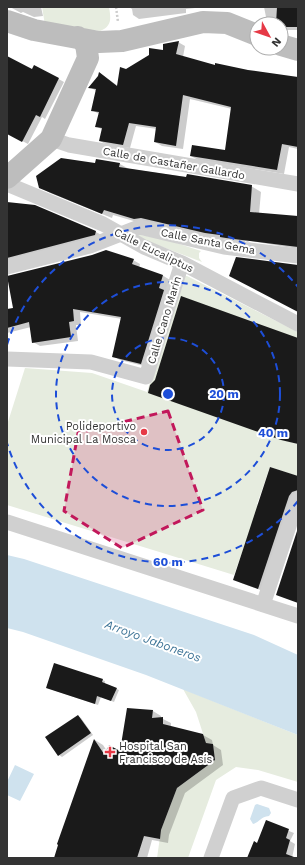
<svg xmlns="http://www.w3.org/2000/svg" width="305" height="865" font-family="'Work Sans',sans-serif">
	<rect width="100%" height="100%" fill="#fff"/>
	<path fill="#e6ecdf" d="M42 7H109C111 19 112 26 100 31L45 25Z
		M135 234 164 239 201 251 199 253V258L202 262 134 236Z
		M184 276H187L298 332V381L279 439 298 444V473L297 476 270 467 257 504 259 505 234 575 7 505V425L25 368 92 373 147 392Z
		M183 689 298 735V782L258 770 236 767 216 780 188 858H157L161 830 177 788 215 760 213 744 206 743 196 712Z"/>
	<path fill="#cfe2ee" d="M7 555 24 559 254 635 298 655V735L146 675 23 632 7 628Z
		M15 765 34 774 20 801 7 795V782Z
		M257 804 269 808 271 813 269 816C260 817 260 822 253 824L250 819 255 805Z"/>
	<path fill="#0003" d="M10 7H41L43 16 34 17 23 12 21 13Z
		M129 7H196L195 8 186 9V13L139 19 133 15 132 9Z
		M264 7H298V30H283L281 29V24H277V20H272L266 17Z
		M178 42 185 46 183 57 216 66 298 78V149L289 147 284 174 198 160 191 156 226 151 232 109 190 99 183 149 162 146 155 142 157 129 136 126 130 148 107 145 100 141 103 130 96 126 99 114 92 110 96 91 90 87 99 76 100 73 118 86 127 70 164 51Z
		M7 57 33 71 35 66 64 82 45 119 42 117 28 144 7 133Z
		M96 164H120L129 169 251 186 261 192 259 214 298 217V249L246 240 251 243 245 241 244 244 230 242 227 240 144 224 113 215 112 218 50 193 40 187Z
		M7 204 96 232 103 236 7 261Z
		M133 260 140 264 139 268 162 275 170 280 148 367 120 360 113 356 122 319 80 312 81 325H76L78 341 40 346 33 342 31 327 7 333V310L14 309Z
		M298 477V497L266 592 241 583 234 579Z
		M102 680 105 681V684L119 690 114 702 101 697 98 705 47 688Z
		M153 711 161 716V718L171 723V727L203 735 212 740 213 745 221 750 223 765 185 793 169 835 168 843 152 840 147 858H59L95 740 103 745 107 751 121 752Z
		M78 716 81 718 93 735 62 757 59 755Z
		M266 822 294 833 290 841 295 844 292 858H248L258 844Z"/>
	<path fill="#1a1a1a" d="M277 7H298V27H281V24H276Z
		M179 41 176 54 215 65V63L248 70 298 77V147L282 144 277 170 190 156 192 145 225 150 231 107 183 95 176 146 154 142 156 127 129 123 123 145 99 141 102 128 95 127 99 112 91 111 96 89 88 88 98 76 99 72 117 86 120 67 126 69 149 55V48L163 50V44Z
		M7 56 32 69 34 65 59 78 40 117 36 115 22 142 7 134Z
		M61 158 95 163 96 159 120 163 119 167 186 177 187 174 252 185 250 212 298 216V247L226 238 220 237V235L205 233 141 218 134 219 104 210 102 214 39 188 36 176Z
		M7 202 35 205 96 231 95 235 87 237 7 258Z
		M106 250 134 259 132 264 163 275 159 288 164 290 141 364 112 357 121 317 73 309 74 321 69 322 71 337 32 343 29 322 7 328V309L13 308 7 276 92 255Z
		M236 257 298 265V312L229 276Z
		M181 296 298 338V444L281 440 148 393 150 385 155 380Z
		M270 467 298 476V490L292 492 289 496 258 589 233 580Z
		M298 528V603L276 595Z
		M54 663 103 679 102 682 117 688 111 701 97 696 95 704 46 688Z
		M127 708 153 710 152 718 163 717V724L203 734 206 743 213 744 215 760 177 788 161 830 160 839 144 836 137 858H54L58 845 57 844 94 739 104 754 109 745 120 751Z
		M78 715 91 733 58 756 45 737Z
		M266 820 289 829 286 838 290 840 286 854 294 857V858H247L254 841 257 843Z"/>
	<g fill="none" stroke-linecap="round" stroke-linejoin="round">
		<path stroke="#cdcdcd" stroke-width="2.5" stroke-dasharray="2 2" stroke-linecap="butt" d="M116 7 118 22"/>
		<path stroke="#d0d0d0" stroke-width="15" d="M51 139 69 145 298 184
			M7 184 103 224 144 247 182 263 298 324
			M7 267 90 246 139 227 224 247 298 256
			M7 359 91 362 146 377 182 263
			M7 522 298 616
			M263 605 298 499
			M211 858 233 798 261 788 298 800"/>
		<path stroke="#bdbdbd" stroke-width="22" d="M7 21 34 30 99 42 122 41 203 22 227 23 257 35
			M281 45 298 50
			M7 178 51 139 88 58 86 44 78 37"/>
	</g>
	<path fill="#c2185b" fill-opacity="0.2" stroke="#c2185b" stroke-width="3" stroke-dasharray="8 5" stroke-linejoin="round" d="M168 411 203 510 122 548 64 511 78 433Z"/>
	<g fill="none" stroke="#1d4ed8" stroke-width="2" stroke-dasharray="7 5">
		<circle cx="168" cy="394" r="56"/>
		<circle cx="168" cy="394" r="112"/>
		<path d="M298 501A168 168 0 0 1 7 443M7 345A168 168 0 0 1 298 287"/>
	</g>
	<g fill="#e63946" stroke="#fff" stroke-width="1.5">
		<circle cx="144" cy="432" r="4"/>
		<path d="M108 746h4v4h4v4h-4v4h-4v-4h-4v-4h4z"/>
	</g>
	<g text-anchor="middle" stroke-width="4" stroke-linejoin="round" paint-order="stroke">
		<g font-size="11" fill="#333" stroke="#fff">
			<text transform="translate(174 163) rotate(10)" y="4">Calle de Castañer Gallardo</text>
			<text transform="translate(208 241) rotate(11)" y="4">Calle Santa Gema</text>
			<text transform="translate(154 250) rotate(26)" y="4">Calle Eucaliptus</text>
			<text transform="translate(164 320) rotate(-73)" y="4">Calle Cano Marín</text>
		</g>
		<g font-size="11" fill="#333" stroke="#fff" text-anchor="end">
			<text x="136" y="430">Polideportivo<tspan x="136" dy="13">Municipal La Mosca</tspan></text>
			<text x="119" y="750" text-anchor="start">Hospital San<tspan x="119" dy="13">Francisco de Asís</tspan></text>
		</g>
		<g font-size="12" font-style="italic" fill="#3f7597" stroke="#fff">
			<text transform="translate(153 641) rotate(20)" y="4">Arroyo Jaboneros</text>
		</g>
	</g>
	<circle cx="168" cy="394" r="6" fill="#1d4ed8" stroke="#fff" stroke-width="2"/>
	<g font-size="12" text-anchor="middle" font-weight="bold" fill="#1d4ed8" stroke="#fff" stroke-width="4" stroke-linejoin="round" paint-order="stroke">
		<text x="224" y="398">20 m</text>
		<text x="273" y="437">40 m</text>
		<text x="168" y="566">60 m</text>
	</g>
	<rect width="305" height="865" fill="none" stroke="#333333" stroke-width="16"/>
	<g transform="translate(269 36) rotate(130)"><circle r="19" fill="#ffffff" stroke="#adadad"/>
	<path d="M0-3L7 15L0 10L-7 15Z" fill="#e63946"/>
	<text y="-6" font-size="11" font-weight="bold" text-anchor="middle" fill="#333333">N</text>
	</g>
</svg>
